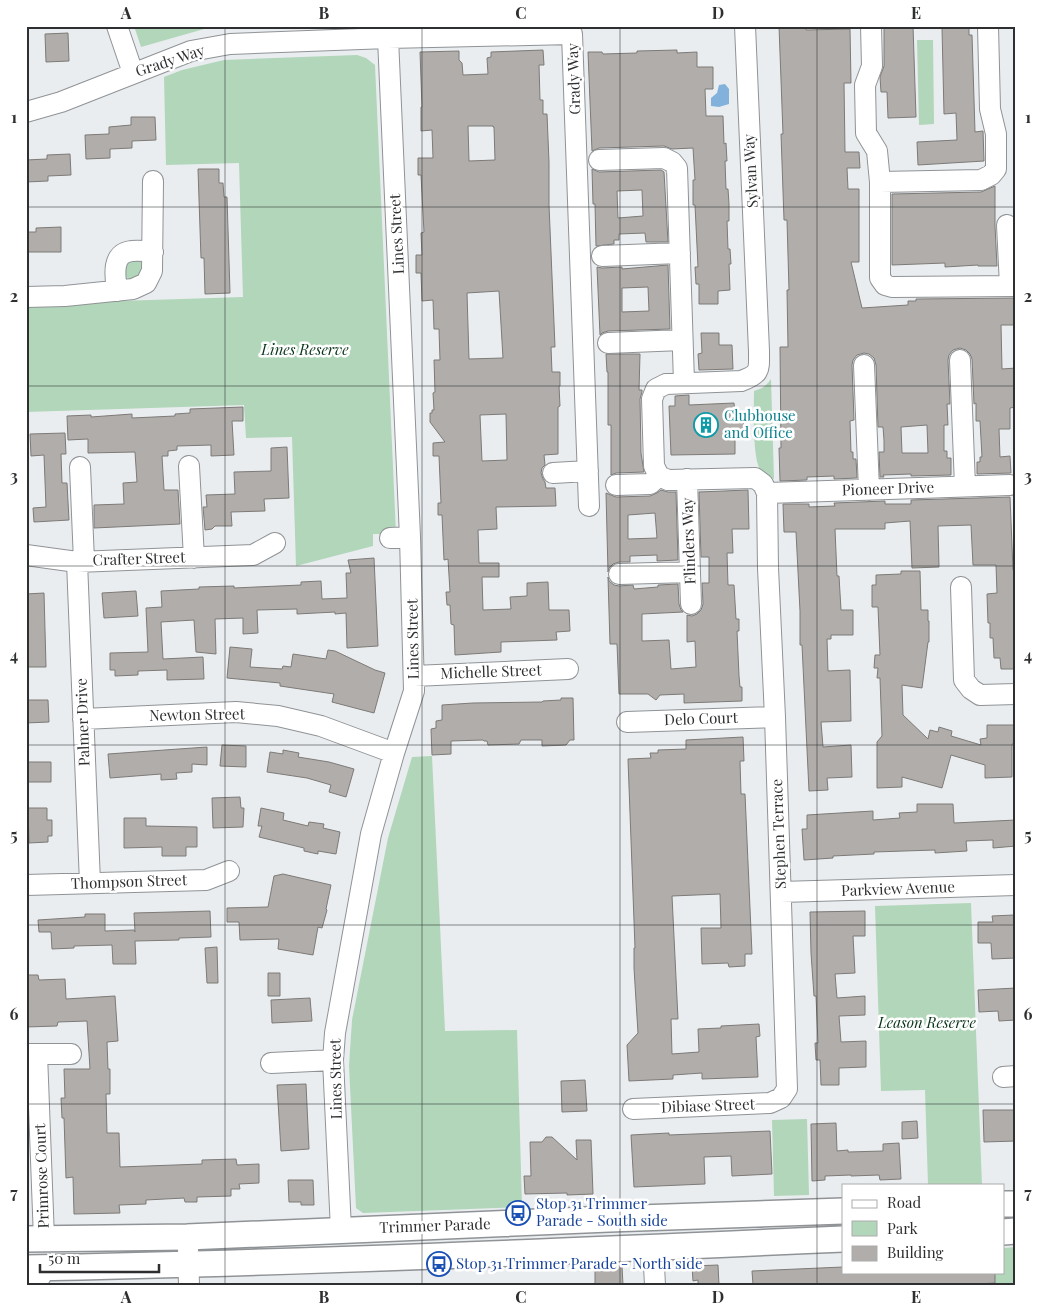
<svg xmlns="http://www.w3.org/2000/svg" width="1042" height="1311" font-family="'Playfair Display',serif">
	<rect width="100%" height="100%" fill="#e9edf0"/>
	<path fill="#b1d6b9" d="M134 26H204V29L141 47Z
		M917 40H933L934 124 919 125Z
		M357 55 366 58 375 65 396 534H373V546L296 566 292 437 246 438 244 405 26 412V304L243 297 239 163 166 165 164 77 182 70 224 60Z
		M127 260H140L143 263V274L130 280 125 276Z
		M771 379 774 479C770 477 763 475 761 471 752 459 754 408 754 391 762 389 766 386 771 379Z
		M432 756 445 1031 517 1030 522 1207 363 1213 356 1208 349 1066 352 1020 388 838 412 757Z
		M971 903 982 1185H928L925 1090 881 1091 875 906Z
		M807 1119 809 1195 774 1196 772 1120Z
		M1016 1247V1285H979V1272H1003V1248Z"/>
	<path fill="#82b2dc" d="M725 84 729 89V104L719 107 711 106V98L717 93 719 85Z"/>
	<path fill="#b0adaa" stroke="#7d7a77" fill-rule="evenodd" d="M779 26H806V30L850 29 851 83H844L845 152H859L860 168H847L848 189H859V262H851L862 308 908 305V301H916V299L1016 298V325H1001L1002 369 1016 368V407L1010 408V429H999L1000 457 1010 456 1011 473 977 474V462H980V457H982L980 421H976V403L974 404 972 359 970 354 966 350 960 348 953 350 949 355 948 360 950 404H947L948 425H944V451H947V458H951V475L911 476V474L883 475 884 477H880L879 452H884V440L883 427H878L876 365 874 358 869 354 864 353 857 355 853 360 852 365 854 420 850 421 851 452H853V459H856L857 478 834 479V476L807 477V480L780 481 779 448H781L780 347H788L787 290H789L787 220H784L781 134H783ZM927 425 928 453H902L901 427Z
		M884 26H913L916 117 888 118 887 92H881L880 77 884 66Z
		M969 27V35H972L975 132 983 131 984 161 918 165 917 142 957 140 956 113 944 114 942 28Z
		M68 33 69 61 46 62 45 34Z
		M543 50 544 65H539L540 100H543V114H547L549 162V205L555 347H551L552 372H560V386H559L560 406 558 407V454L544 455 545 465 542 468 541 473 543 479 545 482 546 488H555L556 506 496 507 497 529 478 530 479 563H499V577H482L483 610 511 609 510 597 527 596V583L548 582 549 610H569L570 631 556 632 557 640 501 642V652L455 655 454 625 451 624 450 605H447L446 592H450L448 559 444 560 442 515H438V503H441L439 456H433V443L445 442 430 422V413H432V410H434L433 393 435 392 434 360H440L439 329H434L433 300 422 301 421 273H416V255H422L421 233 424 232 421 175H418V158H433L432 130 421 131V107H422L420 52 459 51V60L462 63 463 75 488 74 487 58 491 57V52ZM468 126H493V127H494L495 160 469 161ZM499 291 503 358 469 359 467 293ZM506 414 507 460 482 461 480 415Z
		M677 50V53L697 52V67H713V89H705L706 116H723L724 144 726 143 727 161H725L726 189H728L729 204V221H727L728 249H730L731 264H729L730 290 718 291V304H699V284H696L695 267H698L695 205H693V180H695L693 148 672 149 664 146 599 148 592 151 588 52H602L603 54 637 53V51Z
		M131 117H155L156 140 132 141V148L110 149V158L86 159 85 135 109 134V127L131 125Z
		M70 154 71 175 48 176V181L26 182V160L47 159V155Z
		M198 169H219V183H223L224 197H227L230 293 205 294 204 258H201Z
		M592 169 599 172 661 170 664 172 668 242H646L645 233 619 234V240H614V244L596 246 595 204H593ZM642 190 643 216 618 218 617 191Z
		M995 186V226L997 266H978V265L945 267V263L892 265V194L981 192Z
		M61 227V252H26V232H36V228Z
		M668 265 670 329 608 331 602 333 600 335 597 267 602 268 622 267V269ZM648 287 649 311 622 312V288Z
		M701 333H719V345H732L733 369 699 370 698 354 702 353Z
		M606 354H640L639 390H642V392L640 399 641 453 644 472 616 473 611 475V425H608V372H607Z
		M689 395V405L734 403 735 412H743L744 438H735V454L671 455 669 406H675V396Z
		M243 407V421H232L234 455 211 456V445L177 446V450L168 451V456H162L164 490H178L180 524 94 528V505L124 504 123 483 137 482 135 452 88 453V439L68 440 67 416 91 415V417L132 414V418L175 416V414L190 413V409Z
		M65 433 66 454H61L62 483H67L69 520 34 522 33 508 46 507 44 455 31 456 30 434Z
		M287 447 289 498 264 499 265 511 231 512 232 526H215L212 529 205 530 203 507H207L206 495 235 494 234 472 271 471V448Z
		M661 490 668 492H676L678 560 657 561V555L630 556V562H619L613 564 609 568 608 572 606 493 616 497 650 496 657 493ZM655 513 657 538 628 539V515Z
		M748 490 749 529H732L733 553H727L728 585H734L736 619H739V631H737L739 676 740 687H742V701L684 703V694L660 695 656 700 648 694H619L617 644H610L608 577 609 581 614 585 619 586 633 585 634 589 658 587V585L678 584 679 604 681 610 683 612 642 614V641L669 640 671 669 696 667 695 641 687 642V615L692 616 697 614 701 610 703 604 702 583H709V557H701L699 492Z
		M1010 497 1013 570H1016V669H1001L1000 658H994L993 638H990V623H988L987 594 997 593 996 565H973L971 525 938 526 939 567 912 568 910 521 885 523V529H835L837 576H839L841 610H853V635H831V639H827L828 671 850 670 851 721 821 722 823 747 851 745 852 777 827 778 828 790 809 791 802 645H800V611L796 532H784L783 504H809V507L835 506 834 503 885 501V504H911V500Z
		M374 558 378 646 347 648 346 613 335 614V612L297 614V609L257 610 258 633 243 634V618L215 619 216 654 196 652 194 620 161 622 163 659 203 657 204 679 167 680V670L138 671V675L115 676V670H110V653L148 652 146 608 162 607 161 591 199 589V587L234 586V588L301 585V582L321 581 322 599 347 598 346 573H351L348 560Z
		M901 571H920L921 610H928V621H929V642H928L922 688 902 685 903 715 928 739 930 730 938 732 939 727 952 731 951 736 981 745 980 739 987 738V725H1016V744H1012V777L985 778V765L951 755 942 788 902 777V787L877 788V742L882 736 880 678H877L878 668H874L875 655H880L878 607H872V585H876V575L901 574Z
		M136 591 138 616 104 618 102 593Z
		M44 593 46 667H26V594Z
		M230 647 252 649 250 667 282 669 283 666 291 667 293 654 326 659 328 650 335 651 375 670 385 673 374 713 332 702 334 694 280 686V683L227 678Z
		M561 698H573L574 740H570L566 745 542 746V740H521L519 744 488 745 487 741H484L483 740 451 741V754L432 755 431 729 436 728V721L442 720V705L473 703 542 702 543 701 561 700Z
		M26 700H48L49 722 26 723Z
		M743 737 744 761H740L741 794H745L752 954H745V966L729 967 728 963 702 964 701 928H721L720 894 672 896 678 1019H671L672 1054 699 1052 698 1029 721 1028V1026L759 1024 760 1036 756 1037 758 1077 702 1079V1073L673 1075V1079L629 1081 627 1045 638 1033 634 968V948H635L628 759 651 758 650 753H658V750L686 749V740Z
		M222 745 246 746V767L220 766Z
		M207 747V765L192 764V772L176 773 177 779 161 780V774L110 778 108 754Z
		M283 750 299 753 298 757 329 762 354 769 346 797 329 792 331 785 307 778 267 772 270 752 283 754Z
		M26 762H51V782H26Z
		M240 797 241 808H244L243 827 213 828 212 798Z
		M917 804H953L954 823 1016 820V846L993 848V840L966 841 967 851 935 853V850L874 852V854L833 856V858L804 860 802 829H807V815L873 811V820L900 818 899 813 917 812Z
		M28 808H47V820H52V836H48V842L29 843Z
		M261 808 284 813 283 820 308 826 309 822 324 824 323 828 340 832 336 854 318 851V854L304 851V848L259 837 262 826H258Z
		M124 818H146V826L197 827V847H186V856H162V847L124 848Z
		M283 874 331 885 326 909 327 910 322 928 318 927 313 955 278 949 279 939 240 940 239 922H227V908L268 907 274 876Z
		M210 911 211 937 179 938V940L135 941 136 964H113L112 945 74 946V948L52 949 51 932H39L38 920 85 917V914H105V931L134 930 135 932 134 913Z
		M865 911V936H853L855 973 835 974 837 998 865 996V1015L839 1016 841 1042 866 1041V1067L839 1068V1085H821L820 1060H816L815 1043H818L816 996H814L811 953 810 912Z
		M1014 915 1016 958 992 959 991 943H978V922H993L992 916Z
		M217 947 218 983H207L205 948Z
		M268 973H280V996H268Z
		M26 975H38L39 980 65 979 66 999 115 996 118 1041 107 1042 108 1069H110V1094H106L107 1133H119L120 1167 202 1164V1160L236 1159 237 1165 259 1164V1183L239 1184 240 1189H231V1196L197 1197V1202H185L184 1198 146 1200V1204L119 1205 120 1213 74 1214 73 1177 66 1178 64 1118H62L61 1098H65L64 1069H90L87 1021 58 1022 57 1026 26 1027Z
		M1016 988V1020L999 1021 998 1011 979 1012 978 990Z
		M310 998 312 1021 272 1023 271 1000Z
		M585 1080 587 1111 562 1112 561 1081Z
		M306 1084 309 1149 281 1151 277 1085Z
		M983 1110H1016V1141L984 1142Z
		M917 1121 918 1138 902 1139V1122Z
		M836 1123 837 1151 848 1150V1152L883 1151V1144L899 1143 901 1179 880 1180 879 1175 851 1176V1175L825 1176V1180L812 1181 811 1124Z
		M770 1131 772 1174 732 1176 731 1156 704 1157 705 1184 634 1187 631 1135 669 1133V1135Z
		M546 1137H552L577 1160 576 1140H591L593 1194 567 1195V1193L525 1194 524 1176H531L530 1142H542Z
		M288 1180H313L314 1205H301V1202H289Z
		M718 1265 719 1285H698V1280L693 1281 692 1266Z
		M622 1266 623 1285H595V1267Z
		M843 1267V1272H995V1283L961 1285H753L752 1271Z"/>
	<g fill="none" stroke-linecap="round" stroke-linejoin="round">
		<defs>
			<path id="minor" d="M117 26 133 73
				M871 26 872 66 865 85 866 133 877 151 880 182V278L885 285 892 287 1016 286
				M26 112 61 102 191 51 230 44 388 38 572 34 589 506
				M599 160 664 158 672 162 677 168 684 382
				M880 182 981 180 991 175 996 169V134L990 109 988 26
				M1007 225 1010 286
				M602 256 680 253
				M117 291C115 276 111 253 132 251 139 250 146 251 153 252
				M26 297 65 296 133 289 146 283 152 271 153 181
				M608 343 682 340
				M960 360 965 486
				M864 365 869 490
				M189 466 194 558
				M80 467 84 561
				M553 473 588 471
				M687 479 691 604
				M616 485 650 484 659 476
				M767 493 1010 485
				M390 538 410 537
				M26 555 77 562 253 555 275 543
				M77 562 90 883
				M619 574 690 572
				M961 587 964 680 971 689 980 695 1016 694
				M414 676 568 669
				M83 719 236 712 278 716 321 726 394 753
				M627 722 775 717
				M26 885 206 880 229 871
				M781 892 1016 885
				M26 1054H71
				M37 1054 44 1239
				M271 1063 333 1060
				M1003 1077 1016 1076
				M633 1109 770 1103 781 1098 787 1089 775 717 768 568 767 493 763 484 755 478 668 480 659 476 654 466 652 399 656 389 666 384 741 381C761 374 759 370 759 351L745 26
				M341 1230 333 1060 335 1033 371 834 394 753 414 691 410 537 388 38
				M653 1247 655 1285
				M188 1249 189 1285
				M36 1285 45 1268"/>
			<path id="major" d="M1003 1204H1016
				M1003 1232 1016 1231
				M26 1239 187 1237 609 1219 843 1211
				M26 1268C299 1263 571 1251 843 1239"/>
		</defs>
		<use href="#minor" stroke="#909396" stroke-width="22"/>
		<use href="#major" stroke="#909396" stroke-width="28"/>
		<use href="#minor" stroke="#fff" stroke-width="20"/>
		<use href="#major" stroke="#fff" stroke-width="25"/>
	</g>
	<path fill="none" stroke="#2d2f30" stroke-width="1" stroke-opacity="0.55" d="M225 26V1285M422 26V1285M620 26V1285M817 26V1285M26 207H1016M26 386H1016M26 566H1016M26 745H1016M26 925H1016M26 1104H1016"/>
	<defs>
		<symbol id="building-ring" viewBox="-11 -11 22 22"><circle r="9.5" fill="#fff" stroke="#0f9aa8" stroke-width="1.5"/><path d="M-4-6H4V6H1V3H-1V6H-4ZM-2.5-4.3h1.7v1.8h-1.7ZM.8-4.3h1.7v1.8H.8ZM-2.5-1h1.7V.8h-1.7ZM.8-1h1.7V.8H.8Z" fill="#0f9aa8"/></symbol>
		<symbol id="bus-ring" viewBox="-11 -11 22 22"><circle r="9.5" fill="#fff" stroke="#1a4fb4" stroke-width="1.5"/><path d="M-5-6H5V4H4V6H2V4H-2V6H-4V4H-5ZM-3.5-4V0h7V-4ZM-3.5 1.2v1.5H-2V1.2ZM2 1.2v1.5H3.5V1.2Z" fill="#1a4fb4"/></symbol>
	</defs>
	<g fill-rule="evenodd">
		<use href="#building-ring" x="692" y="411" width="28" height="28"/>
		<use href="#bus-ring" x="504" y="1199" width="28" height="28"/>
		<use href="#bus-ring" x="425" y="1250" width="28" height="28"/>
	</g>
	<g text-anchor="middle" stroke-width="5" stroke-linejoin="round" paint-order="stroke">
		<g font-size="15" fill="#2d2f30" stroke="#fff">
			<text transform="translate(170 61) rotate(-18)" y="5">Grady Way</text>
			<text transform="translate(574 79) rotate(-92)" y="5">Grady Way</text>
			<text transform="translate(751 171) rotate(-93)" y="5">Sylvan Way</text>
			<text transform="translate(397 234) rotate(-93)" y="5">Lines Street</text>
			<text transform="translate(888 489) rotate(-2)" y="5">Pioneer Drive</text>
			<text transform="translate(689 541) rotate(-92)" y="5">Flinders Way</text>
			<text transform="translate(139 559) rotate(-2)" y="5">Crafter Street</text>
			<text transform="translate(413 639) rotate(-91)" y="5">Lines Street</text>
			<text transform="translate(491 672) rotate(-2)" y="5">Michelle Street</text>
			<text transform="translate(197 715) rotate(-1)" y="5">Newton Street</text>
			<text transform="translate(701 719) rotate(-2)" y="5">Delo Court</text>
			<text transform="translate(83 722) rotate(-92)" y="5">Palmer Drive</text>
			<text transform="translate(779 834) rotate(-92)" y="5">Stephen Terrace</text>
			<text transform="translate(129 882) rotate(-2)" y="5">Thompson Street</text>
			<text transform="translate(898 889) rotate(-2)" y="5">Parkview Avenue</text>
			<text transform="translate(336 1079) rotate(-91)" y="5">Lines Street</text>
			<text transform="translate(708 1106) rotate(-2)" y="5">Dibiase Street</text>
			<text transform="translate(42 1176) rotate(-92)" y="5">Primrose Court</text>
			<text transform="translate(435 1226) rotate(-2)" y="5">Trimmer Parade</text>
		</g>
		<g font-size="15" font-style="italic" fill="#093319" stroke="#fff">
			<text x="305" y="355">Lines Reserve</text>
			<text x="927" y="1028">Leason Reserve</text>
		</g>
		<g font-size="15" fill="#0d838f" stroke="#fff" text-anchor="start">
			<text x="724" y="421">Clubhouse<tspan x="724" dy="17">and Office</tspan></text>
		</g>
		<g font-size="15" fill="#164399" stroke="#fff" text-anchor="start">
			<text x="536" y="1209">Stop 31 Trimmer<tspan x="536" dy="17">Parade - South side</tspan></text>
			<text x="456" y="1269">Stop 31 Trimmer Parade - North side</text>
		</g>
	</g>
	<rect width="1042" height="1311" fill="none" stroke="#ffffff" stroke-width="55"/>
	<rect x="842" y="1184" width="162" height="90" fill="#ffffff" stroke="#abacac"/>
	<rect x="852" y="1200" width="25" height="8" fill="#ffffff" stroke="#abacac"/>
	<text x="887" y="1208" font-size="15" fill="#2d2f30">Road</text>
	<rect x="852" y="1221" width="25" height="15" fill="#b1d6b9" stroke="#abacac"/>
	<text x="887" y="1234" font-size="15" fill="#2d2f30">Park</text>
	<rect x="852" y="1246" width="25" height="15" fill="#b0adaa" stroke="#abacac"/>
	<text x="887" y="1258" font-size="15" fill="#2d2f30">Building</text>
	<path d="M40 1264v8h119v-8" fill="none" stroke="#2d2f30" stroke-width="2.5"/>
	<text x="48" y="1264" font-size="15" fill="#2d2f30" stroke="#ffffff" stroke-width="4" paint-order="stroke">50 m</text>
	<rect x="28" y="28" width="986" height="1256" fill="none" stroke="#2d2f30" stroke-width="2"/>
	<g font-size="16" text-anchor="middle" font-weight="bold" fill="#2d2f30">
		<text x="126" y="19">A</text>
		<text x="324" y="19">B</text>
		<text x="521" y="19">C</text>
		<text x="718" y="19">D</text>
		<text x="916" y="19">E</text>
		<text x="14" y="123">1</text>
		<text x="1028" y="123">1</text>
		<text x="14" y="302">2</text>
		<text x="1028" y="302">2</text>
		<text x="14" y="482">3</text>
		<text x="1028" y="482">3</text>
		<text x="14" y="661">4</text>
		<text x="1028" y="661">4</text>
		<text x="14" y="841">5</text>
		<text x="1028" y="841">5</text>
		<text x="14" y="1020">6</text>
		<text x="1028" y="1020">6</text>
		<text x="14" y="1199">7</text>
		<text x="1028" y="1199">7</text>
		<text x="126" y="1303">A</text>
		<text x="324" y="1303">B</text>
		<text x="521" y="1303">C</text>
		<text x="718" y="1303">D</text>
		<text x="916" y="1303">E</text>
	</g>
</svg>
